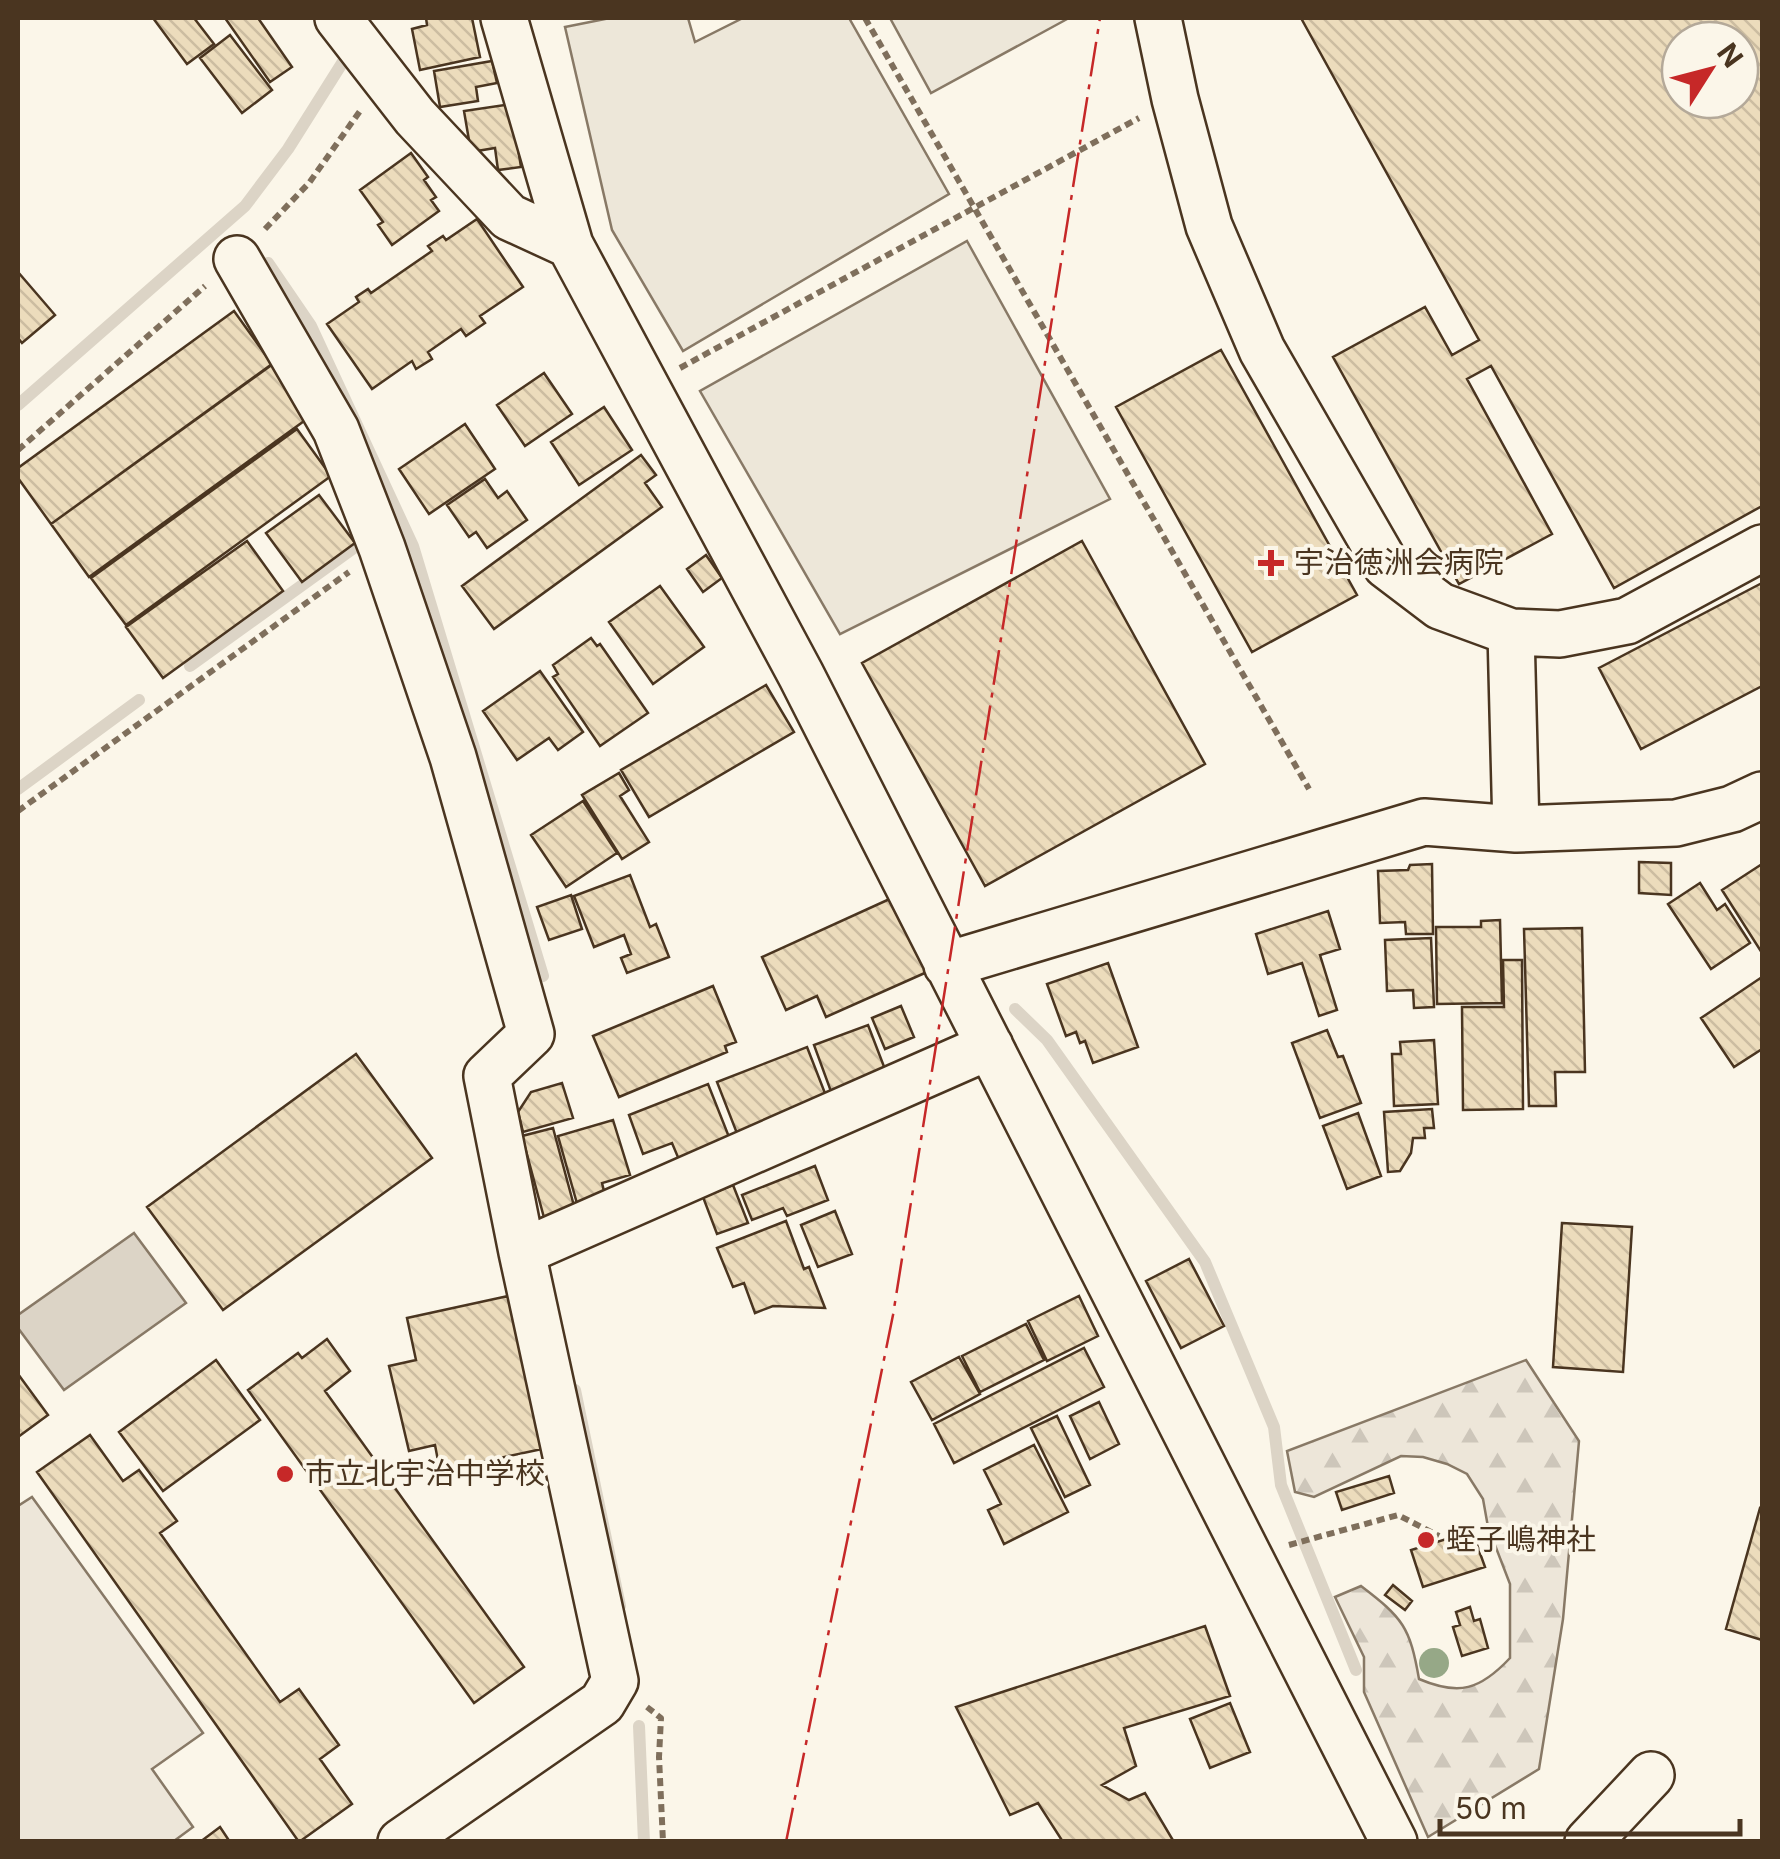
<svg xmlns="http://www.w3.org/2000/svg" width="1780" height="1859" font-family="Inter,'Noto Sans JP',sans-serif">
	<defs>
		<pattern id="forest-firs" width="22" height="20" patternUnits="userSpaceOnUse" patternTransform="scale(2.5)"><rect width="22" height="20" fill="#ede6d9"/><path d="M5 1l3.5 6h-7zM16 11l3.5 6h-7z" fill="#cdc6ba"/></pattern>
		<pattern id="building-back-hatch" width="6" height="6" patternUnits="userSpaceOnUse" patternTransform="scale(2.5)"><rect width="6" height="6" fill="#ecdcbc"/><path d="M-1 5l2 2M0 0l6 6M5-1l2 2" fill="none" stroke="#ccbda1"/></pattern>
	</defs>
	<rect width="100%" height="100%" fill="#fbf6e9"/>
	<path fill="url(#forest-firs)" stroke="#887966" stroke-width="2.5" d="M1526 1360 1579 1441 1563 1619 1539 1769 1428 1837 1364 1692V1657L1335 1597 1361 1586C1403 1618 1410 1627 1419 1679 1459 1696 1480 1690 1510 1658V1584L1488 1527 1483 1499 1467 1474 1447 1464 1423 1457 1401 1456 1314 1497 1295 1492 1287 1451Z"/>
	<path fill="#ede6d9" stroke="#887966" stroke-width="2.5" d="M32 1497 203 1733 152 1769 193 1827 174 1841H18V1506Z"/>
	<path fill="#ede7d9" stroke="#887966" stroke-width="2.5" d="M610 18H688L695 42 743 18H849L949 194 683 351 612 230 565 27Z
		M890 18H1069L931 93Z
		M967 241 1110 499 840 634 700 391Z"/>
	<path fill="#dcd4c6" stroke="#887966" stroke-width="2.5" d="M134 1233 186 1303 64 1390 18 1328V1315Z"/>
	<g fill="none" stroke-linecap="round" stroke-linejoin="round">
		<path stroke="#dcd4c6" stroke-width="12" d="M268 263 311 326 413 546 543 976
			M18 405 245 206 288 149 351 49
			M190 666 358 545
			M18 789 139 700
			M1015 1009 1047 1040 1205 1262 1274 1427 1281 1485 1356 1670
			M575 1390 620 1606
			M639 1726 644 1842"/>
	</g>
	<path fill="url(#building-back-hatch)" stroke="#4a3520" stroke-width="2.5" fill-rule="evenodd" d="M153 18H194L214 44 187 64Z
		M225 18H258L292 67 270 82Z
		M426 18H472L480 57 420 70 412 29 427 25Z
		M1301 18H1762V506L1614 588 1491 366 1467 379 1552 534 1459 584 1333 357 1425 307 1452 355 1479 340ZM1680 40H1740V100H1680Z
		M230 35 272 90 242 113 200 58Z
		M492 61 497 83 476 87 478 101 440 107 434 71Z
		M511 104 521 167 498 170 495 148 471 152 464 111Z
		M411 153 428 177 424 180 436 197 431 200 439 211 392 245 378 225 383 222 360 190Z
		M477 219 523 287 480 316 485 323 466 336 461 329 428 352 432 359 416 369 412 361 372 389 327 324 359 302 356 297 368 289 371 293 432 251 428 246 443 236 446 240Z
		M18 272 55 315 22 343 18 338Z
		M234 311 272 364 51 524 18 478V468Z
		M1221 350 1357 595 1252 652 1116 407Z
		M273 364 311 416 89 577 51 524Z
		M544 373 572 414 525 446 497 405Z
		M604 407 632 450 579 485 551 442Z
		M465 424 495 469 429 514 399 469Z
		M297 429 331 476 126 625 91 578Z
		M641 455 656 475 645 483 662 507 494 629 462 586Z
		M485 479 498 498 507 491 527 520 487 548 476 532 469 537 447 505Z
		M319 495 355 543 302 582 266 533Z
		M247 541 283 591 163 678 126 627Z
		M1082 541 1205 764 985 886 862 663Z
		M706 555 722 578 703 592 687 569Z
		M1762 583V686L1641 749 1599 668Z
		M660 586 704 647 653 684 609 622Z
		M591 638 597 646 600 644 648 713 600 746 553 677 558 674 553 665Z
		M540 671 583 732 558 750 549 738 517 760 483 711Z
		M766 685 794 732 649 817 621 770Z
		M619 773 629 790 620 796 649 842 622 859 582 795Z
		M583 801 617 853 566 887 531 835Z
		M1639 862 1671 863V895L1639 893Z
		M1432 864 1433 934H1406L1405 922 1380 923 1378 871 1408 870 1410 865Z
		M1762 864V953L1722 890Z
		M630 875 650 927 656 924 669 957 627 973 621 958 631 954 624 935 594 947 574 896Z
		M1700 883 1717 910 1725 904 1750 943 1711 969 1668 904Z
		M571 895 582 929 549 940 537 907Z
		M894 897 927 972 826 1017 817 996 786 1010 762 957Z
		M1328 911 1340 949 1320 955 1337 1010 1319 1016 1302 963 1268 974 1256 934Z
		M1500 920 1502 1003 1437 1004 1436 927H1481V921Z
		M1582 928 1585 1072H1555L1556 1106H1529L1524 929Z
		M1431 938 1434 1007 1414 1008 1413 990 1387 991 1385 940Z
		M1503 960H1522L1523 1109 1463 1110 1462 1007H1504Z
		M1108 963 1138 1047 1093 1063 1085 1041 1080 1043 1076 1032 1066 1036 1047 984Z
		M1762 977V1049L1734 1067 1701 1018Z
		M713 986 736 1042 725 1046 727 1052 619 1097 593 1036Z
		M901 1006 914 1037 885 1049 872 1018Z
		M868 1025 888 1077 833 1097 814 1045Z
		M1327 1030 1338 1057 1343 1056 1361 1103 1320 1118 1292 1043Z
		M1434 1040 1438 1104 1394 1106 1392 1054H1401L1400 1042Z
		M807 1047 828 1101 738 1136 717 1082Z
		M356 1054 432 1158 223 1310 147 1207Z
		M562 1083 573 1118 523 1132 518 1112 531 1092Z
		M708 1084 731 1142 680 1162 672 1143 643 1154 629 1115Z
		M1432 1109 1434 1128H1424L1425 1138H1413L1411 1153 1400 1171 1388 1172 1384 1112Z
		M1358 1113 1381 1176 1347 1189 1323 1126Z
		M613 1120 630 1175 602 1183 606 1199 578 1207 558 1136Z
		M553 1128 577 1217 546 1225 522 1136Z
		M815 1166 828 1200 787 1216 783 1208 752 1220 742 1195Z
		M733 1185 748 1223 717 1234 703 1197Z
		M835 1211 852 1254 818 1267 801 1225Z
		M786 1221 804 1269 809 1267 825 1308 773 1306 755 1313 744 1283 733 1287 717 1248Z
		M1562 1223 1632 1227 1623 1372 1553 1367Z
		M1189 1259 1224 1326 1181 1348 1146 1281Z
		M508 1296 542 1449 440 1471 435 1445 409 1451 389 1366 416 1360 407 1318Z
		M1079 1296 1098 1336 1047 1361 1028 1321Z
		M1026 1324 1044 1360 980 1392 962 1356Z
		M327 1339 350 1371 325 1391 524 1667 474 1703 248 1390 298 1353 302 1358Z
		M1084 1348 1104 1387 954 1463 934 1424Z
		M959 1357 980 1394 932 1420 911 1382Z
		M216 1360 260 1420 163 1491 119 1432Z
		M18 1374 48 1415 18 1437Z
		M1099 1402 1119 1444 1090 1459 1070 1416Z
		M1057 1416 1090 1485 1065 1497 1031 1428Z
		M90 1435 123 1481 139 1470 177 1521 160 1533 280 1702 299 1689 339 1745 320 1759 352 1804 299 1842 37 1472Z
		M1034 1445 1068 1512 1004 1544 988 1510 1001 1504 984 1470Z
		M1389 1476 1394 1493 1342 1510 1336 1492Z
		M1760 1508 1762 1509V1640L1726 1629Z
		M1472 1531 1485 1567 1423 1587 1411 1550Z
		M1393 1585 1412 1601 1405 1610 1385 1595Z
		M1470 1607 1474 1621 1480 1619 1488 1648 1462 1656 1453 1627 1460 1625 1456 1612Z
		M1205 1626 1230 1696 1124 1728 1136 1766 1102 1785 1129 1800 1145 1793 1174 1842H1063L1038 1803 1010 1815 956 1707Z
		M1230 1703 1250 1752 1210 1768 1190 1719Z
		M220 1827 230 1842H200Z"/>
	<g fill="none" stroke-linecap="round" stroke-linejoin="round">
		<defs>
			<path id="minor" d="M338 18 415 117 509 217 570 245
				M504 18 570 245 801 675 1394 1842
				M1158 18 1175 99 1209 226 1262 350 1386 565 1440 606 1511 632 1560 634 1627 621 1762 548
				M237 259 336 430 382 548 453 757 531 1034 487 1076 522 1252 615 1681 602 1703 401 1842
				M1511 632 1516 829
				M947 965 1424 822 1516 829 1676 823 1732 809 1762 795
				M522 1252 990 1046
				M1588 1842 1651 1775"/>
		</defs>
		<use href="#minor" stroke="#4a3520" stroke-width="50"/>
		<path stroke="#7f6f5c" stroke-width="6" stroke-dasharray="8 5" stroke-linecap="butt" d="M865 18 1309 789
			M265 229 309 183 360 111
			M680 368 1139 118
			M18 450 205 286
			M18 811 349 572
			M1289 1545 1398 1515 1439 1536
			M647 1707 661 1718 659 1757 663 1842"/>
		<use href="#minor" stroke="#fbf6e9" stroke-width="45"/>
		<path stroke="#c62828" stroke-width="2.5" stroke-dasharray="35 8 5 8" stroke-linecap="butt" d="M786 1842 893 1315 1100 18"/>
	</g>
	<circle fill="#96a887" cx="1434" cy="1663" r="15"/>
	<g fill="#c62828" stroke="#fbf6e9" stroke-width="4">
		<path d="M1266 548h10v10h10v10h-10v10h-10v-10h-10v-10h10z"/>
		<circle cx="285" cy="1474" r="10"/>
		<circle cx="1426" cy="1540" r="10"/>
	</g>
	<g text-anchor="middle" stroke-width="8" stroke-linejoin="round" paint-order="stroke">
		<g font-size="30" fill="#4a3520" stroke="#fbf6e9" text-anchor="start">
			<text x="1294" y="573">宇治徳洲会病院</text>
			<text x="305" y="1484">市立北宇治中学校</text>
			<text x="1446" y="1550">蛭子嶋神社</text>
		</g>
	</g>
	<rect width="1780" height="1859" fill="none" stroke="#4a3520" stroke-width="40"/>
	<g transform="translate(1710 70) rotate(54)"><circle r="48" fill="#fbf6e9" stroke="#b4a999" stroke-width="2.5"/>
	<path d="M0-8L18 38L0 25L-18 38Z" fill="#c62828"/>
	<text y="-15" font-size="28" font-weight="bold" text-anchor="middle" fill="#4a3520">N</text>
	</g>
	<path d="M1440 1819v15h300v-15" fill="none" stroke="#4a3520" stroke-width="5"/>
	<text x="1455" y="1819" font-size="30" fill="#4a3520" stroke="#fbf6e9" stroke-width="8" paint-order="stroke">50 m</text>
</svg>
